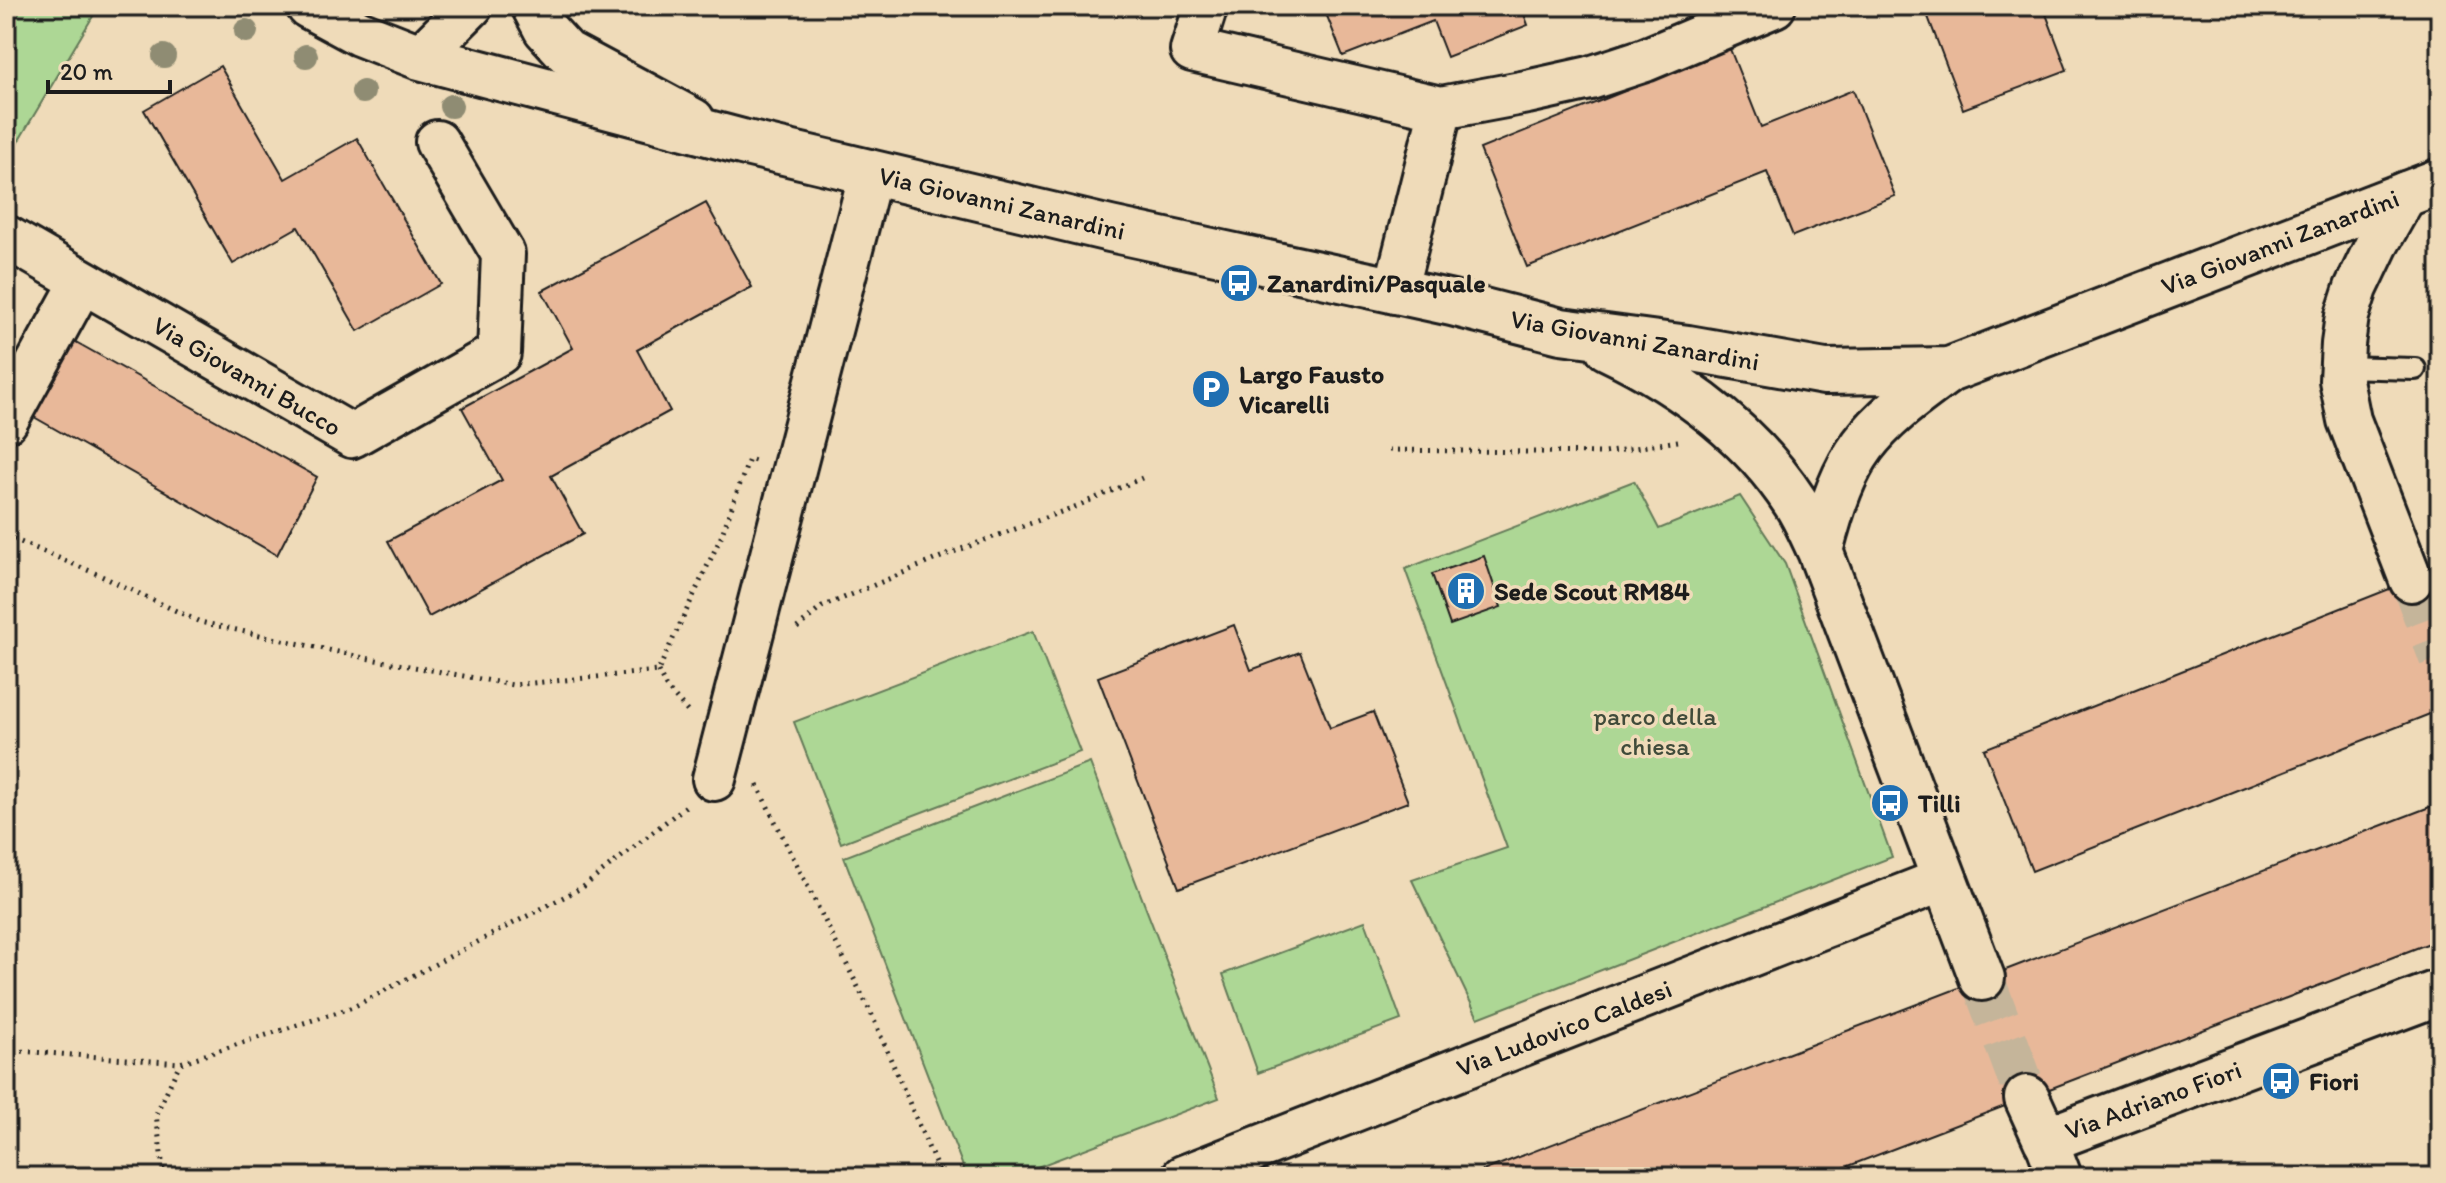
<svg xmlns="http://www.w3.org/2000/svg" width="2446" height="1183" font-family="Itim,sans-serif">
	<rect width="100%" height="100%" fill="#efdbb9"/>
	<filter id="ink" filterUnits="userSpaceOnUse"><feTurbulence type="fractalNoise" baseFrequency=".0125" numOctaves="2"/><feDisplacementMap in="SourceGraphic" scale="16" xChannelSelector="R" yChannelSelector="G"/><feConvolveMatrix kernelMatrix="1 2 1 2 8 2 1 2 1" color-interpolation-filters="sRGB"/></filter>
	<g filter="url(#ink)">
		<path fill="#add795" stroke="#647a58" stroke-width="2" d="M6 6H99L6 162Z
			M1634 481 1659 529 1740 496 1785 564 1892 857 1478 1018 1412 880 1507 848 1405 569Z
			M1033 631 1080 752 841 843 794 722Z
			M1090 763 1219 1098 1011 1177H967L844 857Z
			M1365 921 1401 1020 1258 1073 1223 974Z"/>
		<path fill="#e8b899" stroke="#1c1c1c" stroke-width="2" d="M1323 6H1521L1528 25 1447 57 1433 21 1343 56Z
			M1924 6H2043L2067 70 1963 109Z
			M1730 49 1761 127 1853 90 1895 196 1793 236 1767 172 1527 267 1480 149Z
			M220 66 285 179 357 138 441 284 358 331 298 227 233 264 144 110Z
			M706 203 752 287 637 350 670 411 551 476 583 534 429 617 388 541 502 480 462 408 573 348 542 291Z
			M74 341 317 477 277 555 27 413Z
			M1484 556 1501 607 1450 625 1432 574Z
			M2440 569V710L2032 871 1984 749Z
			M1234 625 1251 670 1300 652 1330 728 1373 712 1408 802 1179 888 1098 677Z
			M2440 803V939L1820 1177H1467Z"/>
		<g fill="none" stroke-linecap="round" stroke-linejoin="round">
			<path stroke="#c5b59a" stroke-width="42" stroke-dasharray="42 21" stroke-linecap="butt" d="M2411 580 2440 658"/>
			<path stroke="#c5b59a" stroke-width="44" stroke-dasharray="44 22" stroke-linecap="butt" d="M1982 978 2027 1098"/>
			<defs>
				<path id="lane" d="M2342 367 2415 369"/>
				<path id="street" d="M533 6 545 29 566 52 693 120
					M1206 6 1192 50 1441 108 1527 92 1590 78 1645 60 1774 6
					M420 57 471 6
					M2406 193 2377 244 2356 288 2347 316 2343 344 2341 380 2349 420 2411 580
					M6 237 352 436 499 353 503 254 437 142
					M1395 292 1441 108
					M6 421 82 282
					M714 779 871 172
					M2046 1140 2060 1177
					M1183 1177 1945 879"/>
				<path id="secondary" d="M309 6 359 33 420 57 742 142 1110 229 1452 303 1561 331 1688 348 1825 372 1949 370 2440 181
					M1608 348C1681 383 1750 433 1795 502 1805 517 1812 534 1820 551L1982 978
					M1820 551C1846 450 1866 430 1949 370
					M2027 1098 2046 1140 2440 992"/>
			</defs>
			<use href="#lane" stroke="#1c1c1c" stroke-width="26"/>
			<use href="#street" stroke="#1c1c1c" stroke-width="48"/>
			<use href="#secondary" stroke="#1c1c1c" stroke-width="50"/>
			<path stroke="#1c1c1c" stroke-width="5" stroke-dasharray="2 6" stroke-linecap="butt" d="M1389 450 1604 453 1678 441
				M6 536 97 574 200 622 365 658 513 685 658 671 721 537 749 459 755 461
				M797 628 822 607 948 554 1077 506 1142 478
				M658 671 666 687 688 712
				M757 785 871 1013 941 1177
				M6 1050 180 1063 353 1007 583 887 686 806
				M164 1177 156 1114 180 1063"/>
			<use href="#lane" stroke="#efdbb9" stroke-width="20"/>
			<use href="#street" stroke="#efdbb9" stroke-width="42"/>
			<use href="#secondary" stroke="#efdbb9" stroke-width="44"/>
		</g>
		<g fill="#8f8c73">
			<circle cx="246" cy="31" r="12"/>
			<circle cx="164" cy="56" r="12"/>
			<circle cx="306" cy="56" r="12"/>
			<circle cx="363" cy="92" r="12"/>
			<circle cx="451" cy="106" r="12"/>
		</g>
	</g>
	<defs>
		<symbol id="bus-disc" viewBox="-11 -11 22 22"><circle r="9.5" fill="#1f6fb2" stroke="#efdbb9"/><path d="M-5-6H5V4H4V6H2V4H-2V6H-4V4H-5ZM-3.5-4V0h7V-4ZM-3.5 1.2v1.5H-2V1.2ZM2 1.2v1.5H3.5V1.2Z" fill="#fff"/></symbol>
		<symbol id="parking-disc" viewBox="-11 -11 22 22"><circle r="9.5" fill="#1f6fb2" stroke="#efdbb9"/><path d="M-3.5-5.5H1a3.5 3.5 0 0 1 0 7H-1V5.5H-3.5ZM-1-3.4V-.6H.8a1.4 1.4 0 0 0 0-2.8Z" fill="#fff"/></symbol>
		<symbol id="building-disc" viewBox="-11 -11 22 22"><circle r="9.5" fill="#1f6fb2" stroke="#efdbb9"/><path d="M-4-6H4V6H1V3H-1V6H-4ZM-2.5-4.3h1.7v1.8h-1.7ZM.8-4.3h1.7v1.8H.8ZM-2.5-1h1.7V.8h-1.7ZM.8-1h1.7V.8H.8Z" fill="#fff"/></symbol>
	</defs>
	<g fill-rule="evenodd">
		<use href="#bus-disc" x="1217" y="261" width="44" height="44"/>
		<use href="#parking-disc" x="1189" y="367" width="44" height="44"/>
		<use href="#building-disc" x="1444" y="569" width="44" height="44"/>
		<use href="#bus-disc" x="1868" y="781" width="44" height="44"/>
		<use href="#bus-disc" x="2259" y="1059" width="44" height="44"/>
	</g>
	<g text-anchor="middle" stroke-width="7" stroke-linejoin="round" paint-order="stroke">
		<g font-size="26" fill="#1c1c1c" stroke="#efdbb9">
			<text transform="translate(1002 203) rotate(13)" y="9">Via Giovanni Zanardini</text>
			<text transform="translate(2280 242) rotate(-21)" y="9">Via Giovanni Zanardini</text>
			<text transform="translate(1635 340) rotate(10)" y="9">Via Giovanni Zanardini</text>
			<text transform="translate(247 376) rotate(30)" y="9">Via Giovanni Bucco</text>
			<text transform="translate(1564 1028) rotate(-21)" y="9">Via Ludovico Caldesi</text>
			<text transform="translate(2153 1100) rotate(-20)" y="9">Via Adriano Fiori</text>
		</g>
		<g font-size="26" font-weight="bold" fill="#1c1c1c" stroke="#efdbb9" text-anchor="start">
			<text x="1267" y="292">Zanardini/Pasquale</text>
			<text x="1239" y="383">Largo Fausto<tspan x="1239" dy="30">Vicarelli</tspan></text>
			<text x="1494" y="600">Sede Scout RM84</text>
			<text x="1918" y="812">Tilli</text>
			<text x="2309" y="1090">Fiori</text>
		</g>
		<g font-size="26" fill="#404b3a" stroke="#efdbb9">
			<text x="1655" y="725">parco della<tspan x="1655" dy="30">chiesa</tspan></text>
		</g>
	</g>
	<rect width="2446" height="1183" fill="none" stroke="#efdbb9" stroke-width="32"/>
	<rect x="16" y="16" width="2414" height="1151" fill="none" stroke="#1c1c1c" stroke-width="3" filter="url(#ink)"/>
	<path d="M48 80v12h122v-12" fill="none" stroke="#1c1c1c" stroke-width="4"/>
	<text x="60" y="80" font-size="24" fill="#1c1c1c" stroke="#efdbb9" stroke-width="6" paint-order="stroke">20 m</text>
</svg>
